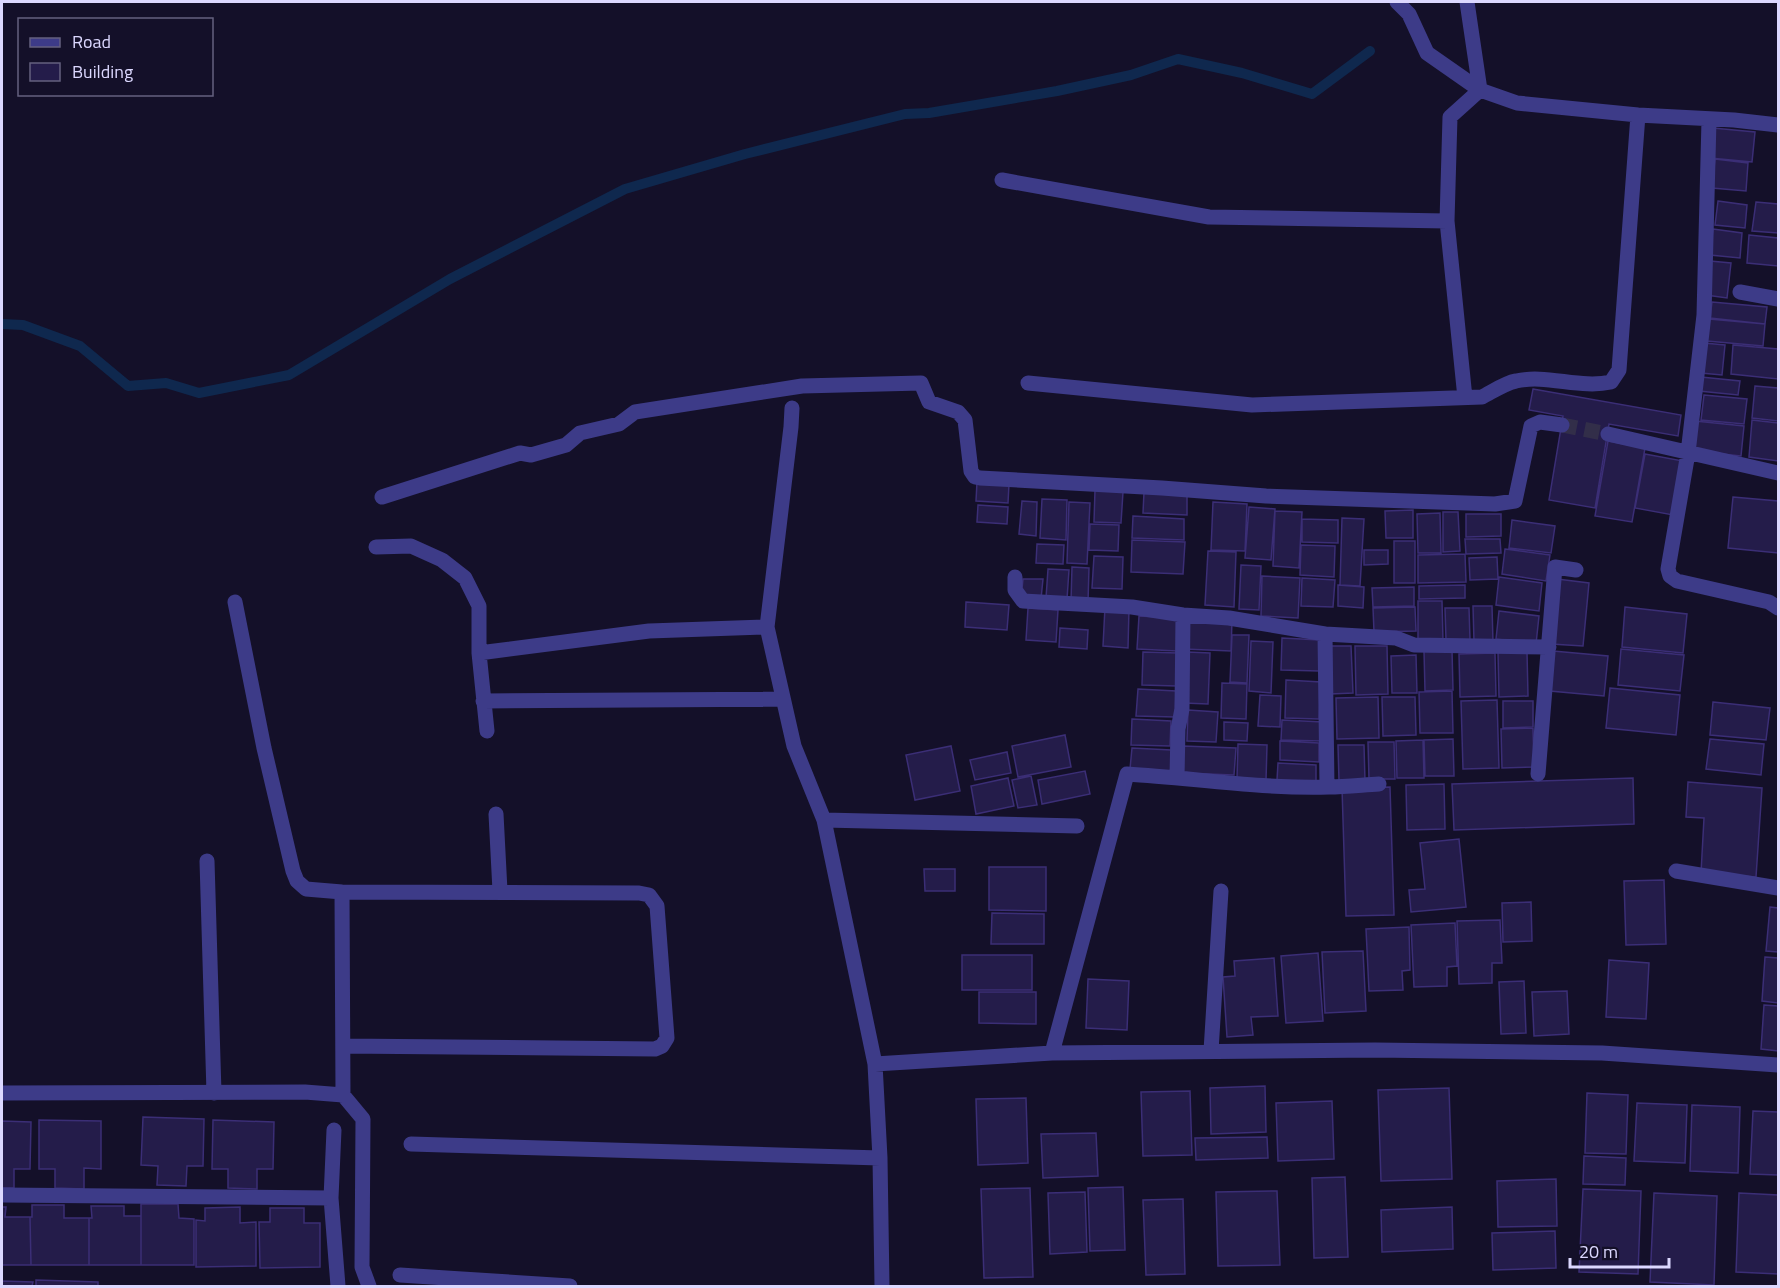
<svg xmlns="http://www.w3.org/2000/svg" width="1780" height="1288" font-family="'Titillium Web',sans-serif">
	<rect width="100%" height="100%" fill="#141029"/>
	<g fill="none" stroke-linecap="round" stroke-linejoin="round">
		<path stroke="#0f284e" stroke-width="10" d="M2 324 23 325 80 346 128 386 166 383 199 393 289 375 450 279 625 189 745 154 905 114 929 113 1057 91 1131 75 1178 59 1242 73 1312 94 1370 51"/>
	</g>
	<path fill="#241c4a" stroke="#3b2e76" stroke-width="1.5" d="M1713 128 1755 132 1752 162 1710 158Z
		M1715 159 1748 163 1746 191 1712 188Z
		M1718 201 1747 205 1745 228 1715 225Z
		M1756 202 1778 204V233L1752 231Z
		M1713 229 1742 233 1740 258 1710 255Z
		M1749 235 1778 238V266L1747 263Z
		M1710 261 1731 263 1727 298 1706 295Z
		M1712 302 1767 307 1765 324 1710 318Z
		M1709 319 1765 324 1763 346 1707 341Z
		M1704 343 1725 345 1722 375 1701 373Z
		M1733 345 1778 349V379L1731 374Z
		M1701 377 1740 381 1738 395 1699 391Z
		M1755 386 1778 388V421L1752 418Z
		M1533 389 1681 415 1678 436 1609 424 1595 508 1549 500 1563 416 1529 410Z
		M1704 395 1747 399 1744 424 1701 420Z
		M1752 420 1778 423V461L1749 457Z
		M1695 421 1744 426 1741 456 1693 451Z
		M1608 441 1645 448 1632 522 1595 516Z
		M1645 454 1683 461 1673 515 1635 508Z
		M977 482 1009 484 1008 503 976 501Z
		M1095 490 1123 492 1121 523 1094 522Z
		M1144 492 1187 494V515L1143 513Z
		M1733 497 1778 501V553L1728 548Z
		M1042 499 1067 500 1066 540 1040 538Z
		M1022 501 1037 502 1036 536 1019 534Z
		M1069 502 1090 503 1087 564 1067 563Z
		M1213 502 1247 504 1245 551 1211 550Z
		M978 505 1008 507 1007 524 977 522Z
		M1249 507 1275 509 1271 560 1245 558Z
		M1413 510V538H1386L1385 511Z
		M1275 511 1302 512 1299 568 1273 566Z
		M1443 512H1458L1460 551 1443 552Z
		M1440 513 1441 553H1418L1417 514Z
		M1466 514H1501V536L1466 537Z
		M1133 516 1184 519V540L1132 538Z
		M1342 518 1364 519 1360 586 1340 585Z
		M1302 519 1338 520V543L1302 542Z
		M1512 520 1555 526 1551 553 1509 548Z
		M1090 524 1119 525 1118 551 1089 550Z
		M1465 539H1500L1501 553 1466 554Z
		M1132 540 1185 542 1183 574 1131 572Z
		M1394 541H1415V583H1394Z
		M1037 544 1064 545 1063 564 1036 563Z
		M1301 545 1335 546 1334 577 1300 575Z
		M1505 549 1550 555 1546 581 1502 574Z
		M1364 550H1388V564L1364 565Z
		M1208 551 1236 552 1234 607 1205 605Z
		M1465 554 1466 582 1418 583V555Z
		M1094 556 1123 557 1122 589 1092 588Z
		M1497 557 1498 579 1470 580 1469 558Z
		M1241 565 1261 566 1259 610 1239 609Z
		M1072 567 1089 568 1088 602 1071 601Z
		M1048 569 1069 570 1067 599 1046 598Z
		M1262 576 1300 578 1298 618 1261 616Z
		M1499 577 1542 583 1539 611 1496 605Z
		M1302 578 1335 580 1333 607 1301 606Z
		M1023 579H1043L1041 599H1021Z
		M1557 579 1589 583 1583 646 1551 644Z
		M1338 585 1364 587 1363 608 1338 606Z
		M1465 585V598L1419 599V586Z
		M1414 587V606L1373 607 1372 588Z
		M1418 601H1442L1443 641H1418Z
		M966 602 1009 605 1007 630 965 627Z
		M1473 606H1492L1493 642H1474Z
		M1105 607 1129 609 1128 648 1103 646Z
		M1415 607 1416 631 1374 632 1373 608Z
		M1625 607 1687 614 1683 653 1622 647Z
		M1028 608 1058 610 1056 642 1026 640Z
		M1445 608H1469L1470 640H1446Z
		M1499 611 1539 616 1536 644 1496 639Z
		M1139 616 1178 618 1177 651 1137 649Z
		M1186 618 1232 620 1231 651 1184 649Z
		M1060 628 1088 630 1087 649 1059 647Z
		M1232 635H1249L1247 683 1230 682Z
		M1282 638 1320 640 1319 671 1281 670Z
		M1251 641 1273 642 1271 693 1249 691Z
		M1329 646H1351L1353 693 1330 694Z
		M1355 646H1387L1388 694 1356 695Z
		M1621 649 1684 655 1680 691 1618 685Z
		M1452 650 1453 690 1425 691 1424 651Z
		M1553 651 1608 656 1604 696 1550 691Z
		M1143 652 1178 653 1177 686 1142 685Z
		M1187 652 1210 653 1208 704 1184 703Z
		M1498 652H1527L1528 696 1499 697Z
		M1495 653 1496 696 1460 697 1459 654Z
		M1416 655 1417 693H1392L1391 656Z
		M1286 680 1321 682 1319 719 1285 718Z
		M1222 683 1247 684 1246 719 1221 718Z
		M1610 688 1680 695 1676 735 1606 728Z
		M1138 689 1176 691 1175 717 1136 716Z
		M1452 691 1453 733H1420L1419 692Z
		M1260 695 1281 696 1280 727 1258 726Z
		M1378 697 1379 738 1337 739 1336 698Z
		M1382 697H1415L1416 735 1383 736Z
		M1497 700 1499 768 1463 769 1461 701Z
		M1503 701H1533V727L1503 728Z
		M1713 702 1770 708 1766 740 1710 735Z
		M1188 710 1218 712 1216 742 1187 741Z
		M1132 719 1171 721 1170 746 1131 745Z
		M1282 720 1323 722 1322 741 1281 740Z
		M1224 722 1248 723 1247 741 1224 740Z
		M1533 728 1534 767 1502 768 1501 729Z
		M1065 735 1071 767 1018 777 1012 746Z
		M1453 739 1454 776H1425L1424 740Z
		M1710 739 1764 744 1761 775 1706 769Z
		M1423 740 1424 778H1397L1396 741Z
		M1280 741 1319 743V762L1280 760Z
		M1368 742H1394L1395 779H1369Z
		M1238 744 1267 745 1266 781 1237 779Z
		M1338 745H1364L1365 781H1339Z
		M951 746 960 791 915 800 906 755Z
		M1183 746 1236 748 1234 775 1182 773Z
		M1132 748 1171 750V771L1130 769Z
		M1007 752 1011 773 975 780 970 760Z
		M1278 763 1316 765V781L1277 780Z
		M1085 771 1090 794 1042 804 1038 780Z
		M1031 776 1037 805 1018 808 1012 780Z
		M1008 778 1014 806 976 814 971 786Z
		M1633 778 1634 824 1454 830 1452 784Z
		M1688 782 1762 788 1756 877 1701 873 1704 818 1686 817Z
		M1444 784 1445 829 1407 830 1406 785Z
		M1390 787 1394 915 1346 916 1342 788Z
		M1459 839 1466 907 1411 912 1409 890 1425 889 1420 843Z
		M989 867H1046V911L989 910Z
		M924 869H955V891H925Z
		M1664 880 1666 944 1626 945 1624 881Z
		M1531 902 1532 941 1503 942 1502 903Z
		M1770 907 1778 908V952L1766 951Z
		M992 913 1044 914V944H991Z
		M1500 920 1502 963H1492V983L1459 984 1457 921Z
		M1455 923 1457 966 1447 967V986L1414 987 1411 925Z
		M1409 927 1410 970 1402 971 1403 990 1369 991 1366 929Z
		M1363 951 1366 1011 1325 1013 1322 952Z
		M1318 953 1323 1021 1286 1023 1281 956Z
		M962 955H1032V990H962Z
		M1765 957 1778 958V1003L1762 1001Z
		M1274 958 1278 1016 1251 1017 1253 1035 1227 1037 1223 977 1235 976 1234 961Z
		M1609 960 1649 963 1646 1019 1606 1017Z
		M1088 979 1129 981 1127 1030 1086 1028Z
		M1524 981 1526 1033 1501 1034 1499 982Z
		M1567 991 1569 1034 1534 1036 1532 992Z
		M979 992H1036V1024L979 1023Z
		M1764 1005 1778 1006V1051L1761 1049Z
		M1265 1086 1266 1132 1211 1134 1210 1088Z
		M1449 1088 1452 1179 1381 1181 1378 1090Z
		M1190 1091 1192 1155 1143 1156 1141 1092Z
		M1587 1093 1628 1095 1626 1154 1585 1153Z
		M1026 1098 1028 1163 978 1165 976 1099Z
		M1332 1101 1334 1159 1278 1161 1276 1103Z
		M1637 1103 1687 1105 1685 1163 1634 1161Z
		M1692 1105 1740 1107 1738 1173 1690 1171Z
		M1753 1111 1778 1112V1175L1750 1174Z
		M143 1117 204 1119 203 1166H187L186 1186 157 1185 158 1166 141 1165Z
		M39 1120 101 1121V1169L84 1168V1189L55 1188V1169H39Z
		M213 1120 274 1122 273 1169H257V1189L228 1188V1169H212Z
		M2 1121 31 1122 30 1169H14V1188H2Z
		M1096 1133 1098 1176 1043 1178 1041 1134Z
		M1267 1137 1268 1158 1196 1160 1195 1138Z
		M1584 1156 1626 1158 1625 1185 1583 1184Z
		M1345 1177 1348 1257 1314 1258 1312 1178Z
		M1556 1179 1557 1226 1498 1227 1497 1181Z
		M1123 1187 1125 1250 1090 1251 1088 1188Z
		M1030 1188 1033 1277 984 1278 981 1189Z
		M1583 1189 1641 1191 1638 1274 1579 1272Z
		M1277 1191 1280 1265 1218 1266 1216 1192Z
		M1085 1192 1087 1252 1050 1254 1048 1193Z
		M1654 1193 1717 1196 1714 1285 1650 1282Z
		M1739 1193 1778 1195V1274L1736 1272Z
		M1183 1199 1185 1274 1146 1275 1143 1200Z
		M141 1204H178L179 1218 194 1219V1265H141Z
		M32 1205H64V1218H89V1265H31L30 1217H32Z
		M91 1206H124V1216H141V1265H89V1218H92Z
		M2 1207H6L5 1217H30L31 1265H2Z
		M240 1207V1223L256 1222V1266L196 1267V1220L205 1221V1208Z
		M1452 1207 1453 1249 1382 1252 1381 1210Z
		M270 1208H304V1223H320V1267L260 1268 259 1222H270Z
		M1555 1231 1556 1268 1493 1270 1492 1233Z
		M36 1280 98 1282V1286H36Z
		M2 1281 33 1282 32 1286H2Z"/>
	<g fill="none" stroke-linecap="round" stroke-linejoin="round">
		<path stroke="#322e49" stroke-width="15" stroke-dasharray="15 8" stroke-linecap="butt" d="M1562 425 1608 434"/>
		<path stroke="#3d3b88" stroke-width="15" d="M1397 2 1409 14 1427 53 1480 90 1517 103 1638 115 1734 120 1778 125
			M1467 2 1480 90
			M1709 120 1704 315 1688 453 1668 569 1670 576 1677 581 1769 602 1778 608
			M1002 180 1209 217 1447 221
			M1740 292 1778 299
			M1028 383 1252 405 1482 397C1492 392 1505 383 1516 381 1547 374 1580 389 1611 382L1619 370 1638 115
			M1465 398 1447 221 1450 117 1480 90
			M792 408 791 427 767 627 794 746 824 820 875 1064 880 1158 882 1286
			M1608 434 1778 473
			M382 497 520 453 531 455 566 445 580 433 619 424 635 412 802 386 921 383 929 402 958 412 965 420 971 471 975 477 980 478 1162 488 1266 496 1495 504 1515 501 1531 426 1540 422 1562 425
			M376 547 411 546 442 560 465 578 479 606V653
			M1015 577V590L1023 601 1132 607 1183 615 1229 618 1325 634
			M235 602 264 748 293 871 297 881 306 889 342 892 639 893 649 895 657 906 667 1038 662 1046 655 1049 343 1046
			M483 701 783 699
			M487 731 479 653 649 631 767 627
			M1538 774 1555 567 1576 570
			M1177 777 1178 729 1182 709 1183 615
			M1327 787 1325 634 1396 638 1414 645 1549 647
			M496 814 500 891
			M824 820 1077 826
			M207 861 214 1093
			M1676 871 1778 888
			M342 892 343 1095 363 1119 362 1267 369 1286
			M1211 1051 1221 891
			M1052 1053 1127 774C1194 778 1261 789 1329 787 1345 787 1362 785 1379 784
			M875 1064 1052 1053 1375 1050 1602 1053 1778 1065
			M2 1093 305 1092 343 1095
			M334 1130 331 1198 338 1286
			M411 1144 880 1158
			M2 1195 331 1198
			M400 1275 570 1286"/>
	</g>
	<rect width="1780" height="1288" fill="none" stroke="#dcd8ff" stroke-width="6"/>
	<rect x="18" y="18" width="195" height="78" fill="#141029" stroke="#64607f" stroke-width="1.5"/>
	<rect x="30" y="38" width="30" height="9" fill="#3d3b88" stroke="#64607f" stroke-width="1.5"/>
	<text x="72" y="48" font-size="18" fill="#dcd8ff">Road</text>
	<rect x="30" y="63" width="30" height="18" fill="#241c4a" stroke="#64607f" stroke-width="1.5"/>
	<text x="72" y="78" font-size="18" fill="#dcd8ff">Building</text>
	<path d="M1570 1258v9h99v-9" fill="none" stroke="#dcd8ff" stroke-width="3"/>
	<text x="1579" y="1258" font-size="18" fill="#dcd8ff" stroke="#141029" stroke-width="4.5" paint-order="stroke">20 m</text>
</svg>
